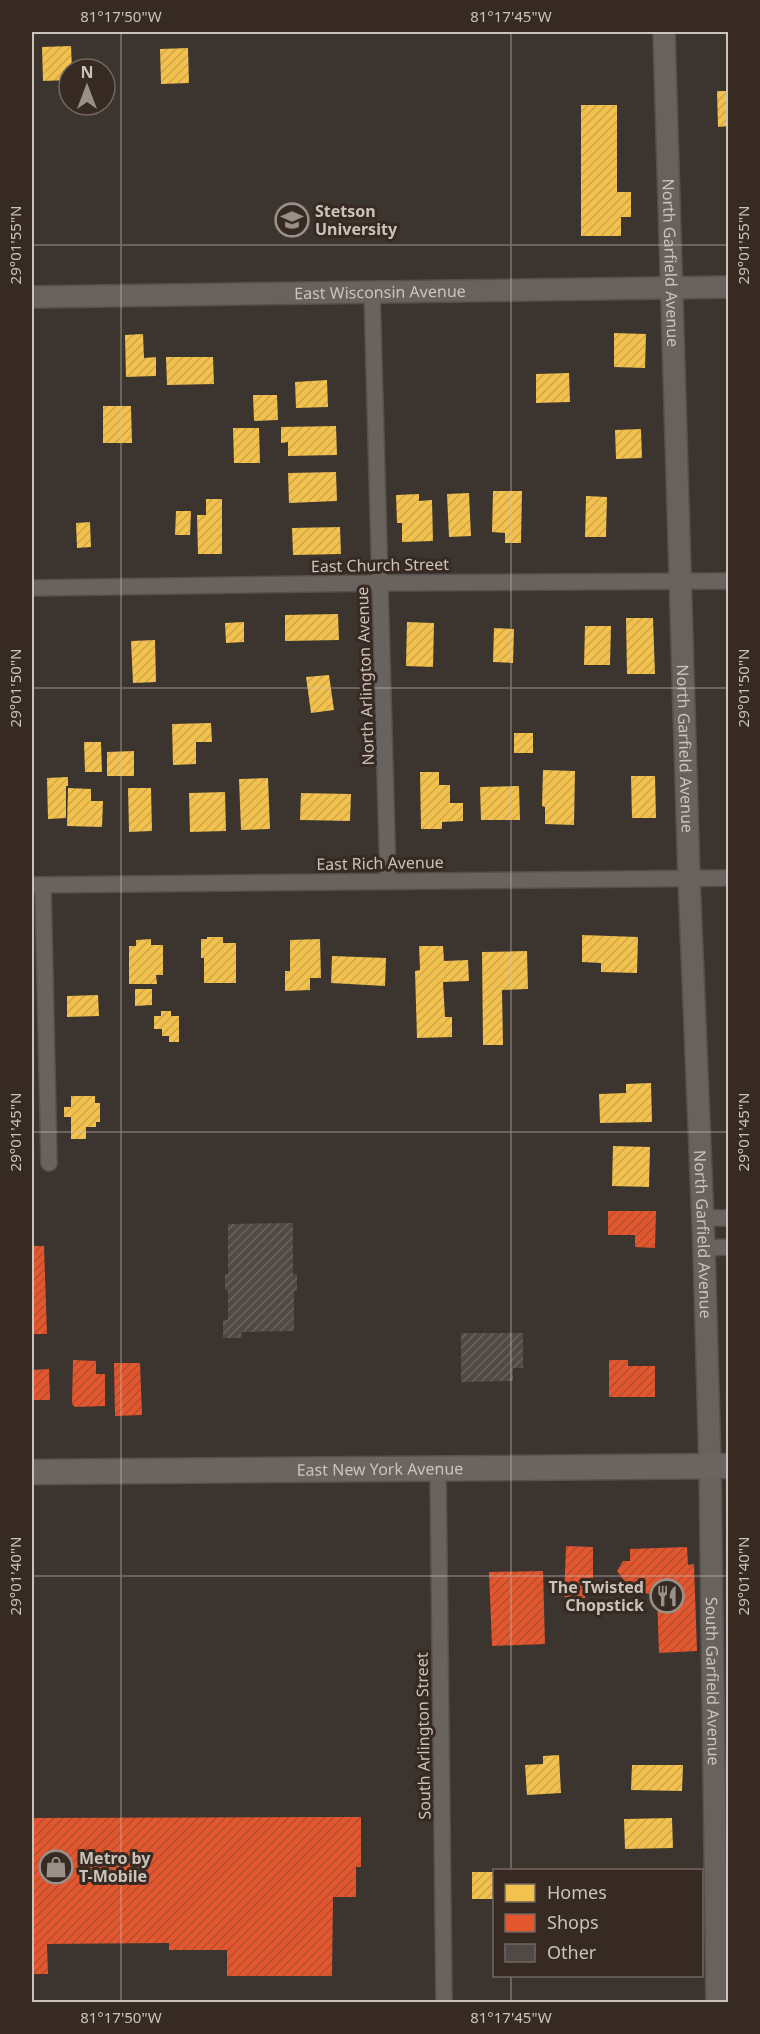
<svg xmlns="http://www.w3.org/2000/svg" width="760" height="2034" font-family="'Noto Sans',sans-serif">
	<defs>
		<pattern id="homes-hatch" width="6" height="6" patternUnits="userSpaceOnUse" patternTransform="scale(1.5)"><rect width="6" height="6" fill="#f2c14e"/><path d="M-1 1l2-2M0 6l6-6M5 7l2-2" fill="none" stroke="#cea64a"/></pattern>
		<pattern id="shops-hatch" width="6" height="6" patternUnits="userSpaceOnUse" patternTransform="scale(1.5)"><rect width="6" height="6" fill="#e4572e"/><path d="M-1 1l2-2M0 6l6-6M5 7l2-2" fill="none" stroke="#b24e31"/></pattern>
		<pattern id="building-hatch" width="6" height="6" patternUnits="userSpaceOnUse" patternTransform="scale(1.5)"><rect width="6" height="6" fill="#504a46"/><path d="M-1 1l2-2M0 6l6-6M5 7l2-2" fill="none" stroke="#68625f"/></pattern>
	</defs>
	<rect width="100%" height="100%" fill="#3b342f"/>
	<path fill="url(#homes-hatch)" d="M71 46 72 69H69V80L43 81 42 47Z
		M188 48 189 83 161 84 160 49Z
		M717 91H728V126L718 127Z
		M581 105H617V192H631V217H621V236H581Z
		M614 333 646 334 645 368 614 367Z
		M143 334 144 358 156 357V376L126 377 125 335Z
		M166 357H213L214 384 167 385Z
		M569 373 570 402 536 403V374Z
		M327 380 328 407 296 408 295 382Z
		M253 395H277L278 420 254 421Z
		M103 406H131L132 443H103Z
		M336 426 337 455 288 456V442L281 443V427Z
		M233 428H259L260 463H234Z
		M641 429 642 458 616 459 615 430Z
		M336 472 337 501 289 503 288 473Z
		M493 491H522L521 543H505V533L492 532Z
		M469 493 471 536 449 537 447 494Z
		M419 494V501L432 500 433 541 402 542V523H397L396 495Z
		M586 496 607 497 606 537H585Z
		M206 499H222V554H198L197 515H206Z
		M176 511H191L190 535H175Z
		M90 522 91 547 77 548 76 523Z
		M340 527 341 554 293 555 292 528Z
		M338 614 339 640 285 641V615Z
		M626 618H653L655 674H627Z
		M244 622V642L226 643 225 623Z
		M407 622 434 623 433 667 406 666Z
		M585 626H611L610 665H584Z
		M494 628 514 629 513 663 493 662Z
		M155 640 156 682 133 683 131 641Z
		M329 675 334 710 311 713 306 677Z
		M211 723 212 742H196V764L173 765 172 724Z
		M514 733H533V753H514Z
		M84 742H101L102 772H85Z
		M134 751V776H107V752Z
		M543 770 575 771 574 825 545 824V807L542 806Z
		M420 772H439V785H450V803H463V821L442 822V829H421Z
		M631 776H655L656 818H632Z
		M68 777V786H66V818L48 819 47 778Z
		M268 778 270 829 241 830 239 779Z
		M519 786 520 820H481L480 787Z
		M68 788 91 789V801H103L102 827 67 826Z
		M128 788H151L152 831 129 832Z
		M225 792 226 831 190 832 189 793Z
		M301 793 351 794 350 821 300 820Z
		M582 935 638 937 637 973 601 972V963L582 962Z
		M207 937H223V943H236V983H204V958H201V939H207Z
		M151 939V945H163V975H156L157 984H129V946H136V940Z
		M320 939 321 978H310V990L285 991V971H290V940Z
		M419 946H443L444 961 468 960 469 981 443 982 445 1017H452V1037L417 1038 415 971 420 970Z
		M527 951 528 989 502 990 503 1045H483L482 952Z
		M332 956 386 958 385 986 331 983Z
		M135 989H152V1005L135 1006Z
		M98 995 99 1016 67 1017V996Z
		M161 1011H171V1016H179V1042H169V1036H162V1029H154V1016H161Z
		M651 1083 652 1122 600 1123 599 1094 626 1093V1084Z
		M71 1096H95V1103H100V1122H96V1127H86V1139H71V1117H64V1107H71Z
		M613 1146 650 1147 649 1187 612 1186Z
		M559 1755 561 1793 527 1795 525 1765 543 1764V1756Z
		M632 1765H683L682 1791 631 1790Z
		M672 1818 673 1848 625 1849 624 1819Z
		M472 1872H494V1899H472Z"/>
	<path fill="url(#shops-hatch)" d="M608 1211H656L655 1248 635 1247V1235H608Z
		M32 1246H44L47 1334H32Z
		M73 1360 96 1361V1374H105V1406L75 1407 72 1404Z
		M609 1360H628V1366H655V1397H609Z
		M114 1363H140L142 1415 115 1416Z
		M49 1369 50 1400H32V1370Z
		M566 1546 593 1547V1582H585V1598L564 1597Z
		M687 1547 688 1565 694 1564 697 1651 659 1653 657 1596 631 1590 617 1571 623 1561H630V1549Z
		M543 1571 545 1644 492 1646 489 1572Z
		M361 1817V1867H356V1897H333L332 1976H227V1950H169V1943L47 1944 48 1974H32V1818Z"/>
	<path fill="url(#building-hatch)" d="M293 1223V1274H297V1291H294V1331L241 1332 242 1338H223V1320H228V1290H225V1274H228V1224Z
		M461 1333H523V1368H513V1381L461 1382Z"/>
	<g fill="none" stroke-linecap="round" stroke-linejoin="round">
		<defs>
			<path id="street" d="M372 291 388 880
				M32 588 380 583 728 581
				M32 885 728 878
				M43 885 49 1163
				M703 1218H728
				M704 1248 728 1247
				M438 1469 444 2002"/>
			<g id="secondary">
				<path id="s1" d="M664 32 689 878 704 1248 710 1467 717 2002"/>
				<path id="s2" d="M32 297 728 287"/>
			</g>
			<g id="primary">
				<path id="s3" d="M32 1472 728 1466"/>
			</g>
		</defs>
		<use href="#street" stroke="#56504c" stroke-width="18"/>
		<use href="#secondary" stroke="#56504c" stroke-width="24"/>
		<use href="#primary" stroke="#58514c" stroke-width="27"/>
		<use href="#street" stroke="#69635f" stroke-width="15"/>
		<use href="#secondary" stroke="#68615d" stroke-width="21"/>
		<use href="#primary" stroke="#6b6561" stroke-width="24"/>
	</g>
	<path fill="none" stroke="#cbc2ba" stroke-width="1.5" stroke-opacity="0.45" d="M121 32V2002M511 32V1870M32 245H728M32 688H728M32 1132H728M32 1576H728M511 1976V2002"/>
	<defs>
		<symbol id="university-ring" viewBox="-11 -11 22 22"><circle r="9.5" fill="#362a22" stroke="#999089" stroke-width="1.5"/><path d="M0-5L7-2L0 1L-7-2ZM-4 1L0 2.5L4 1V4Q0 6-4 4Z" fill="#999089"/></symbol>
		<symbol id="restaurant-ring" viewBox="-11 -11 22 22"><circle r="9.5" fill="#362a22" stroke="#999089" stroke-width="1.5"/><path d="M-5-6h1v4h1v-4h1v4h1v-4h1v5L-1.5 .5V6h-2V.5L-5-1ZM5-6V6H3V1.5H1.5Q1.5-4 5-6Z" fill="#999089"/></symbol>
		<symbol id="shop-ring" viewBox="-11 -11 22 22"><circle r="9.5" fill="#362a22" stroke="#999089" stroke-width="1.5"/><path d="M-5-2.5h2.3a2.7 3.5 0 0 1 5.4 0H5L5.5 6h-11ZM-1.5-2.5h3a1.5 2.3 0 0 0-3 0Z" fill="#999089"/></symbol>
	</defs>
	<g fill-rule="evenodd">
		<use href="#university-ring" x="273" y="201" width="38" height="38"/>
		<use href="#restaurant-ring" x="648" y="1577" width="38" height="38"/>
		<use href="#shop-ring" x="37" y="1848" width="38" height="38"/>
	</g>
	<g text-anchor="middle" stroke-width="6" stroke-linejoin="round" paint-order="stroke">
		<g font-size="16" font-weight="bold" fill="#cbc2ba" stroke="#362a22" text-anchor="start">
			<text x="315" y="217">Stetson<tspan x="315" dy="18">University</tspan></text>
			<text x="644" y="1593" text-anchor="end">The Twisted<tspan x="644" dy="18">Chopstick</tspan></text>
			<text x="79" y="1864">Metro by<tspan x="79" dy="18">T-Mobile</tspan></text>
		</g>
		<g font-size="16" fill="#cbc2ba" stroke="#362a22">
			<text dy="6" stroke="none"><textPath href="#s1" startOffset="231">North Garfield Avenue</textPath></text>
			<text dy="6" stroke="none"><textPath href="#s2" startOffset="348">East Wisconsin Avenue</textPath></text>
			<text transform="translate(380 565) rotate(-1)" y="6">East Church Street</text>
			<text transform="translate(365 676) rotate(-92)" y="6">North Arlington Avenue</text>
			<text dy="6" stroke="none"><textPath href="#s1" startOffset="717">North Garfield Avenue</textPath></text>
			<text transform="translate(380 863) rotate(-1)" y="6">East Rich Avenue</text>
			<text dy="6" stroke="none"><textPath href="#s1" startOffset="1203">North Garfield Avenue</textPath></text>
			<text dy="6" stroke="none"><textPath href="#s3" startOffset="348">East New York Avenue</textPath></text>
			<text dy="6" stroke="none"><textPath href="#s1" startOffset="1650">South Garfield Avenue</textPath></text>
			<text transform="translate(423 1736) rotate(-91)" y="6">South Arlington Street</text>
		</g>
	</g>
	<rect width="760" height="2034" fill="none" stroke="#362a22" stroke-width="66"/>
	<rect x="493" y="1869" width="210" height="108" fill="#362a22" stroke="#72675f" stroke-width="1.5"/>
	<rect x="505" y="1884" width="30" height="18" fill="#f2c14e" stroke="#72675f" stroke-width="1.5"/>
	<text x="547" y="1899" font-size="18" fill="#cbc2ba">Homes</text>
	<rect x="505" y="1914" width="30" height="18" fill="#e4572e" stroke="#72675f" stroke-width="1.5"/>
	<text x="547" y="1929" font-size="18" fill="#cbc2ba">Shops</text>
	<rect x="505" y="1944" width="30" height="18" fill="#504a46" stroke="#72675f" stroke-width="1.5"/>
	<text x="547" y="1959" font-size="18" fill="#cbc2ba">Other</text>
	<g transform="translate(87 87)"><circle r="28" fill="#362a22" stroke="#72675f" stroke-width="1.5"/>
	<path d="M0-4.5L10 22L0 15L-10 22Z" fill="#999089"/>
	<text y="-9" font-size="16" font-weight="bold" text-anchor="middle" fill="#cbc2ba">N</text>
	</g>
	<rect x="33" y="33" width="694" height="1968" fill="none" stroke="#cbc2ba" stroke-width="2"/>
	<g font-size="15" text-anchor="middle" fill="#cbc2ba">
		<text x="121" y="22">81°17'50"W</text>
		<text x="511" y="22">81°17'45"W</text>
		<text transform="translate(16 245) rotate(-90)" y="5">29°01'55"N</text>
		<text transform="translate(744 245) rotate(-90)" y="5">29°01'55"N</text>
		<text transform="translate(16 688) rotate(-90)" y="5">29°01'50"N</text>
		<text transform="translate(744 688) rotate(-90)" y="5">29°01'50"N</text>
		<text transform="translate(16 1132) rotate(-90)" y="5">29°01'45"N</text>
		<text transform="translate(744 1132) rotate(-90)" y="5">29°01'45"N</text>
		<text transform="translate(16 1576) rotate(-90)" y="5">29°01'40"N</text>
		<text transform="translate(744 1576) rotate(-90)" y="5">29°01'40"N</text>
		<text x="121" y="2023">81°17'50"W</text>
		<text x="511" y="2023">81°17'45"W</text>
	</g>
</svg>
